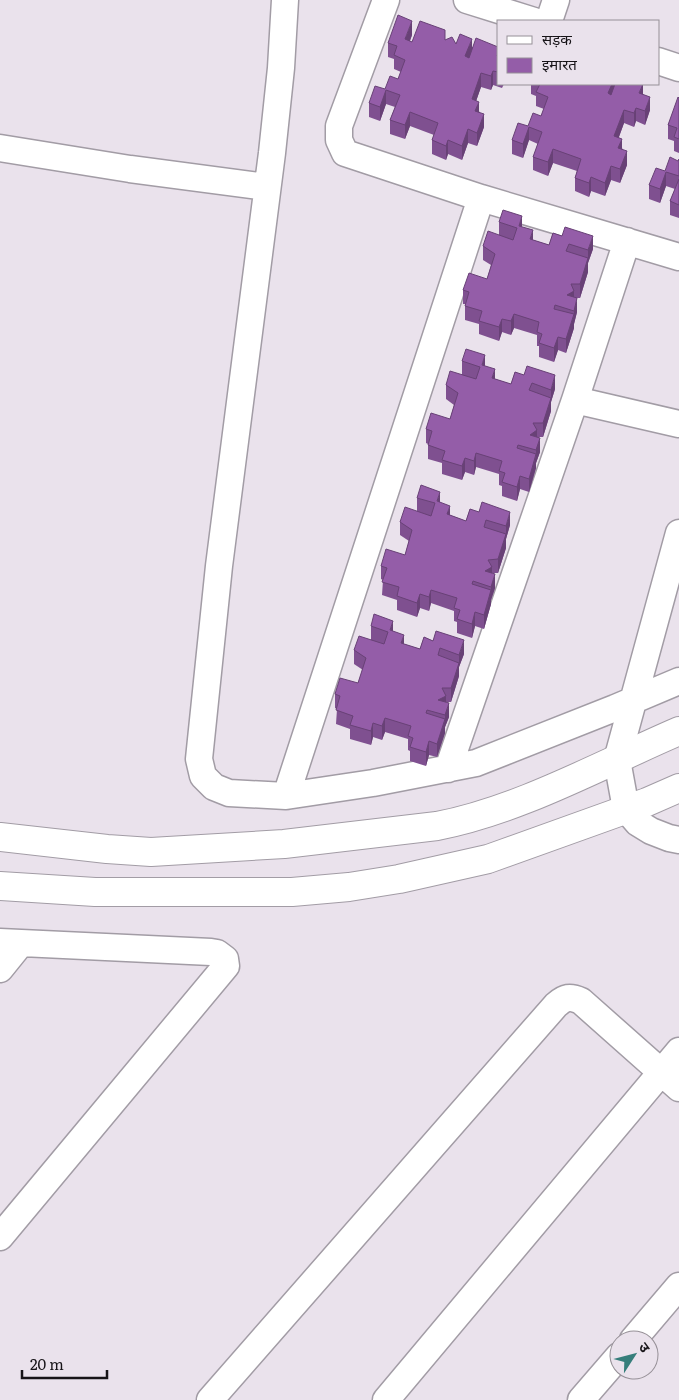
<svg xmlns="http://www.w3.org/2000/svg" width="679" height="1400" font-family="Literata,'Noto Sans Devanagari',serif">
	<rect width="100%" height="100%" fill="#eae2ec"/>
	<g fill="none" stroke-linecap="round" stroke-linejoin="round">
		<defs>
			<path id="minor" d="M285 0 281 68 272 153 219 566 199 759 203 776 214 787 229 793 286 796 373 783 476 763 615 708 679 681
				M386 0 339 126V140L345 153 481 198 679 257
				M467 0 534 21
				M549 21 556 0
				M658 61 679 68
				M0 148 130 169 267 187
				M575 400 679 424
				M679 533 617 760 626 809 638 823 651 831 669 838 679 840
				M448 769 575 400 627 241
				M286 796 481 198
				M0 942 211 952 217 953 225 959 226 966 0 1237
				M0 969 21 943
				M633 1340 679 1286
				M210 1400 556 1005C565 997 570 996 581 1001L679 1088
				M386 1400 679 1051
				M581 1400 619 1356"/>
			<path id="tertiary" d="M0 837 107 849 151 852 284 844 437 826C520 810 602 764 679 731
				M0 886 95 892H292L349 887 399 879 488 859 647 802 679 788"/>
		</defs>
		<use href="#minor" stroke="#a29ca5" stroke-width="29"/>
		<use href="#tertiary" stroke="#a29ca5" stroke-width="30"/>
		<use href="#minor" stroke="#fff" stroke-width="26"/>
		<use href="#tertiary" stroke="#fff" stroke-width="28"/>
	</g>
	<path fill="#7f5090" d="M412 35 410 41 412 42 445 40 456 44 472 47H498V84H504L502 88 493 85 491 90 481 87 476 101 484 127 477 146 468 143 462 160 448 154 446 160 432 154V140L434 135 410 126 405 139 390 134V120L395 107 386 104 380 121 369 117V103L385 89 398 79 401 72 394 69V59L388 57V43Z
		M531 84H615L643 94 650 110 645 125 636 121 634 127 624 123 619 137 627 165 620 183 611 180 605 196 591 191 589 197 575 191V178L577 171 553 163 548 176 533 170V157L538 144 529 140 523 158 512 154V140L528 126 541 116 544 109 536 106V96L531 94Z
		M679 98V153L674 151V141L668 139V125Z
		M679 159V218L670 215V201L675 189 666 186 660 203 649 199V185L678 161Z
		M499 222 522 227 533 240 549 245 553 233 593 249 588 263V272L580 298H575L577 312 574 324V328L566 353 558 350 554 362 539 357V346H537V335L514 328 511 335 502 332 499 341 479 334V324L465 320V304H463V290L487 279 491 265 483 260V246L499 235Z
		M462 361 485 366 495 379 511 384 515 372 555 389 551 402V411L543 437H538L540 452 536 463V468L529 492 520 489 517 501 502 496V486L499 485V474L476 467 474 475 465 472 462 480 442 474V463L428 459V444L426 443V429L450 419 454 405 446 399V385L462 375Z
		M417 498 440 502 450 515 466 521 470 509 510 525 506 539V548L498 573H492L495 588 491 600V604L484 629 475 626 472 638 457 633V622L454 621V611L431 603 429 611 420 608 417 617 397 610V600L382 595 383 580 381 579V566L405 555 409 541 400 535V522L417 511Z
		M371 626 393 631 404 644 420 649 424 637 464 654 459 667V676L451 702H446L449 717 445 727V733L437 757 429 755 426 766 410 761V751L408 750V739L385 732 382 740 373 737 371 745 350 739V729L336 724 337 709 335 708V694L358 683 363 670 354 664V650L371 640Z"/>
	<path fill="#684176" d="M412 21V35L405 53V39Z
		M472 39V52L465 70V56Z
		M493 71V85L491 90V76Z
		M481 73V87L472 113V99Z
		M612 84H615L608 107V93Z
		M643 84V98L639 93Z
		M386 90V104L380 121V107Z
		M650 97V110L645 125V111Z
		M479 102V116L475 111Z
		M636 108V121L634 127V113Z
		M624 110V123L614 150V136Z
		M410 112V126L405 139V125Z
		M484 114V127L477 146V133Z
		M529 127V140L523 158V144Z
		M468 129V143L462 160V146Z
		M622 139V152L618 148Z
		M448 140V154L446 160V146Z
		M553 149V163L548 176V162Z
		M627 151V165L620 183V169Z
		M611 166V180L605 196V183Z
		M666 172V186L660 203V189Z
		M591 177V191L589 197V183Z
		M522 216V230L519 226Z
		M533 230V244L530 239Z
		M593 236V249L588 263V272L580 298V284L588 259V250Z
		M574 291V305L567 295Z
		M577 298V312L574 324V328L566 353V339L574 315V311Z
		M514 314V328L511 335V321Z
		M502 319V332L499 341V327Z
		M558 337V350L554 362V348Z
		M485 355V369L482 365Z
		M495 369V383L492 378Z
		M555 375V389L551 402V411L543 437V423L551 399V390Z
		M537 430V444L530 435Z
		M540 438V452L536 463V468L529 492V479L536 456V450Z
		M476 453V467L474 475V461Z
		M465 458V472L462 480V466Z
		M520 476V489L517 501V487Z
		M440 492V506L437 501Z
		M450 506V520L447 514Z
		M510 512V525L506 539V548L498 573V559L506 534V526Z
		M492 567V581L485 571Z
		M495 574V588L491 600V604L484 629V615L491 591V587Z
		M431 590V603L429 611V597Z
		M420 594V608L417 617V603Z
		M475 612V626L472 638V624Z
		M393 621V634L390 630Z
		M404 635V648L401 643Z
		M464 640V654L459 667V676L451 702V688L459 664V655Z
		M446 696V709L438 700Z
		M449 703V717L445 727V733L437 757V744L445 720V715Z
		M385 718V732L382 740V726Z
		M373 723V737L371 745V731Z
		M429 741V755L426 766V752Z"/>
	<path fill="#945da8" stroke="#684176" d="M398 15 412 21 405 39 412 42 420 21 445 30V40L452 37 456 44 460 34 472 39 465 56 469 58 476 38 498 47V53L497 56H498V72L493 71 491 76 481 73 472 99 479 102 475 111 484 114 477 133 468 129 462 146 448 140 446 146 432 140 438 123 410 112 405 125 390 120 400 95 386 90 380 107 369 103 375 86 385 89 390 76 398 79 405 60 394 55 397 46 388 43Z
		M540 84H612L608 93 611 95 615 84H643L639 93 650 97 645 111 636 108 634 113 624 110 614 136 622 139 618 148 627 151 620 169 611 166 605 183 591 177 589 183 575 178 581 159 553 149 548 162 533 157 542 132 529 127 523 144 512 140 518 123 528 126 533 113 541 116 548 97 536 92Z
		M678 97 679 98V139L674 137 677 128 668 125Z
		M670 157 678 161 679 159V176L666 172 660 189 649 185 656 168 665 171Z
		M679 179V205L670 201Z
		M503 210 522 216 519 226 533 230 530 239 549 245 553 233 562 236 565 227 593 236 588 250 569 244 566 251 588 258 580 284H571L574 291 567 295 577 298 574 311 555 305 554 309 574 314 566 339 558 337 554 348 539 343 542 334 537 332 539 322 514 314 511 321 502 319 499 327 479 321 482 311 465 306 469 292 463 290 469 273 487 279 495 254 483 246 488 231 513 240 517 228 499 222Z
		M466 349 485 355 482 365 495 369 492 378 511 384 515 372 524 375 527 366 555 375 551 390 532 383 529 390 551 398 543 423H533L537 430 530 435 540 438 536 450 518 445 517 448 536 454 529 479 520 476 517 487 502 482 505 473 499 471 502 461 476 453 474 461 465 458 462 466 442 460 445 451 428 445 432 431 426 429 431 413 450 419 458 393 446 385 450 371 476 379 480 367 462 361Z
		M421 485 440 492 437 501 450 506 447 514 466 521 470 509 479 512 482 502 510 512 506 526 486 520 484 527 506 534 498 559 488 560 492 567 485 571 495 574 491 587 473 581 472 584 491 590 484 615 475 612 472 624 457 619 460 610 454 608 457 598 431 590 429 597 420 594 417 603 397 596 399 587 382 582 387 568 381 566 386 549 405 555 412 530 400 522 405 507 431 516 435 503 417 498Z
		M374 614 393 621 390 630 404 635 401 643 420 649 424 637 433 641 436 631 464 640 459 655 440 648 438 655 459 663 451 688H442L446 696 438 700 449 703 445 715 427 710 426 713 445 719 437 744 429 741 426 752 410 747 413 738 408 736 411 726 385 718 382 726 373 723 371 731 350 725 353 716 336 710 340 696 335 694 340 678 358 683 366 658 354 650 359 636 384 644 388 632 371 626Z"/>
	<rect x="497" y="20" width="162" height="65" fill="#eae2ec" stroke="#969097"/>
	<rect x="507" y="36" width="25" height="8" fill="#ffffff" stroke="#969097"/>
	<text x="542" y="45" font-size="15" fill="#171418">सड़क</text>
	<rect x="507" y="58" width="25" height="15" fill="#945da8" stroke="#969097"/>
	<text x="542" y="70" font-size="15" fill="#171418">इमारत</text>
	<g transform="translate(634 1355) rotate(54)"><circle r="24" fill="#eae2ec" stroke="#969097"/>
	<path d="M0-4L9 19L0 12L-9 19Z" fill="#367e7b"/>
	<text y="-8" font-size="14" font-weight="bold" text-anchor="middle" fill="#171418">उ</text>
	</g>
	<path d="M22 1370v8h85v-8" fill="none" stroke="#171418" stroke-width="2.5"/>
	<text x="30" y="1370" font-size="15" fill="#171418" stroke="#eae2ec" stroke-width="4" paint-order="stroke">20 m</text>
</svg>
